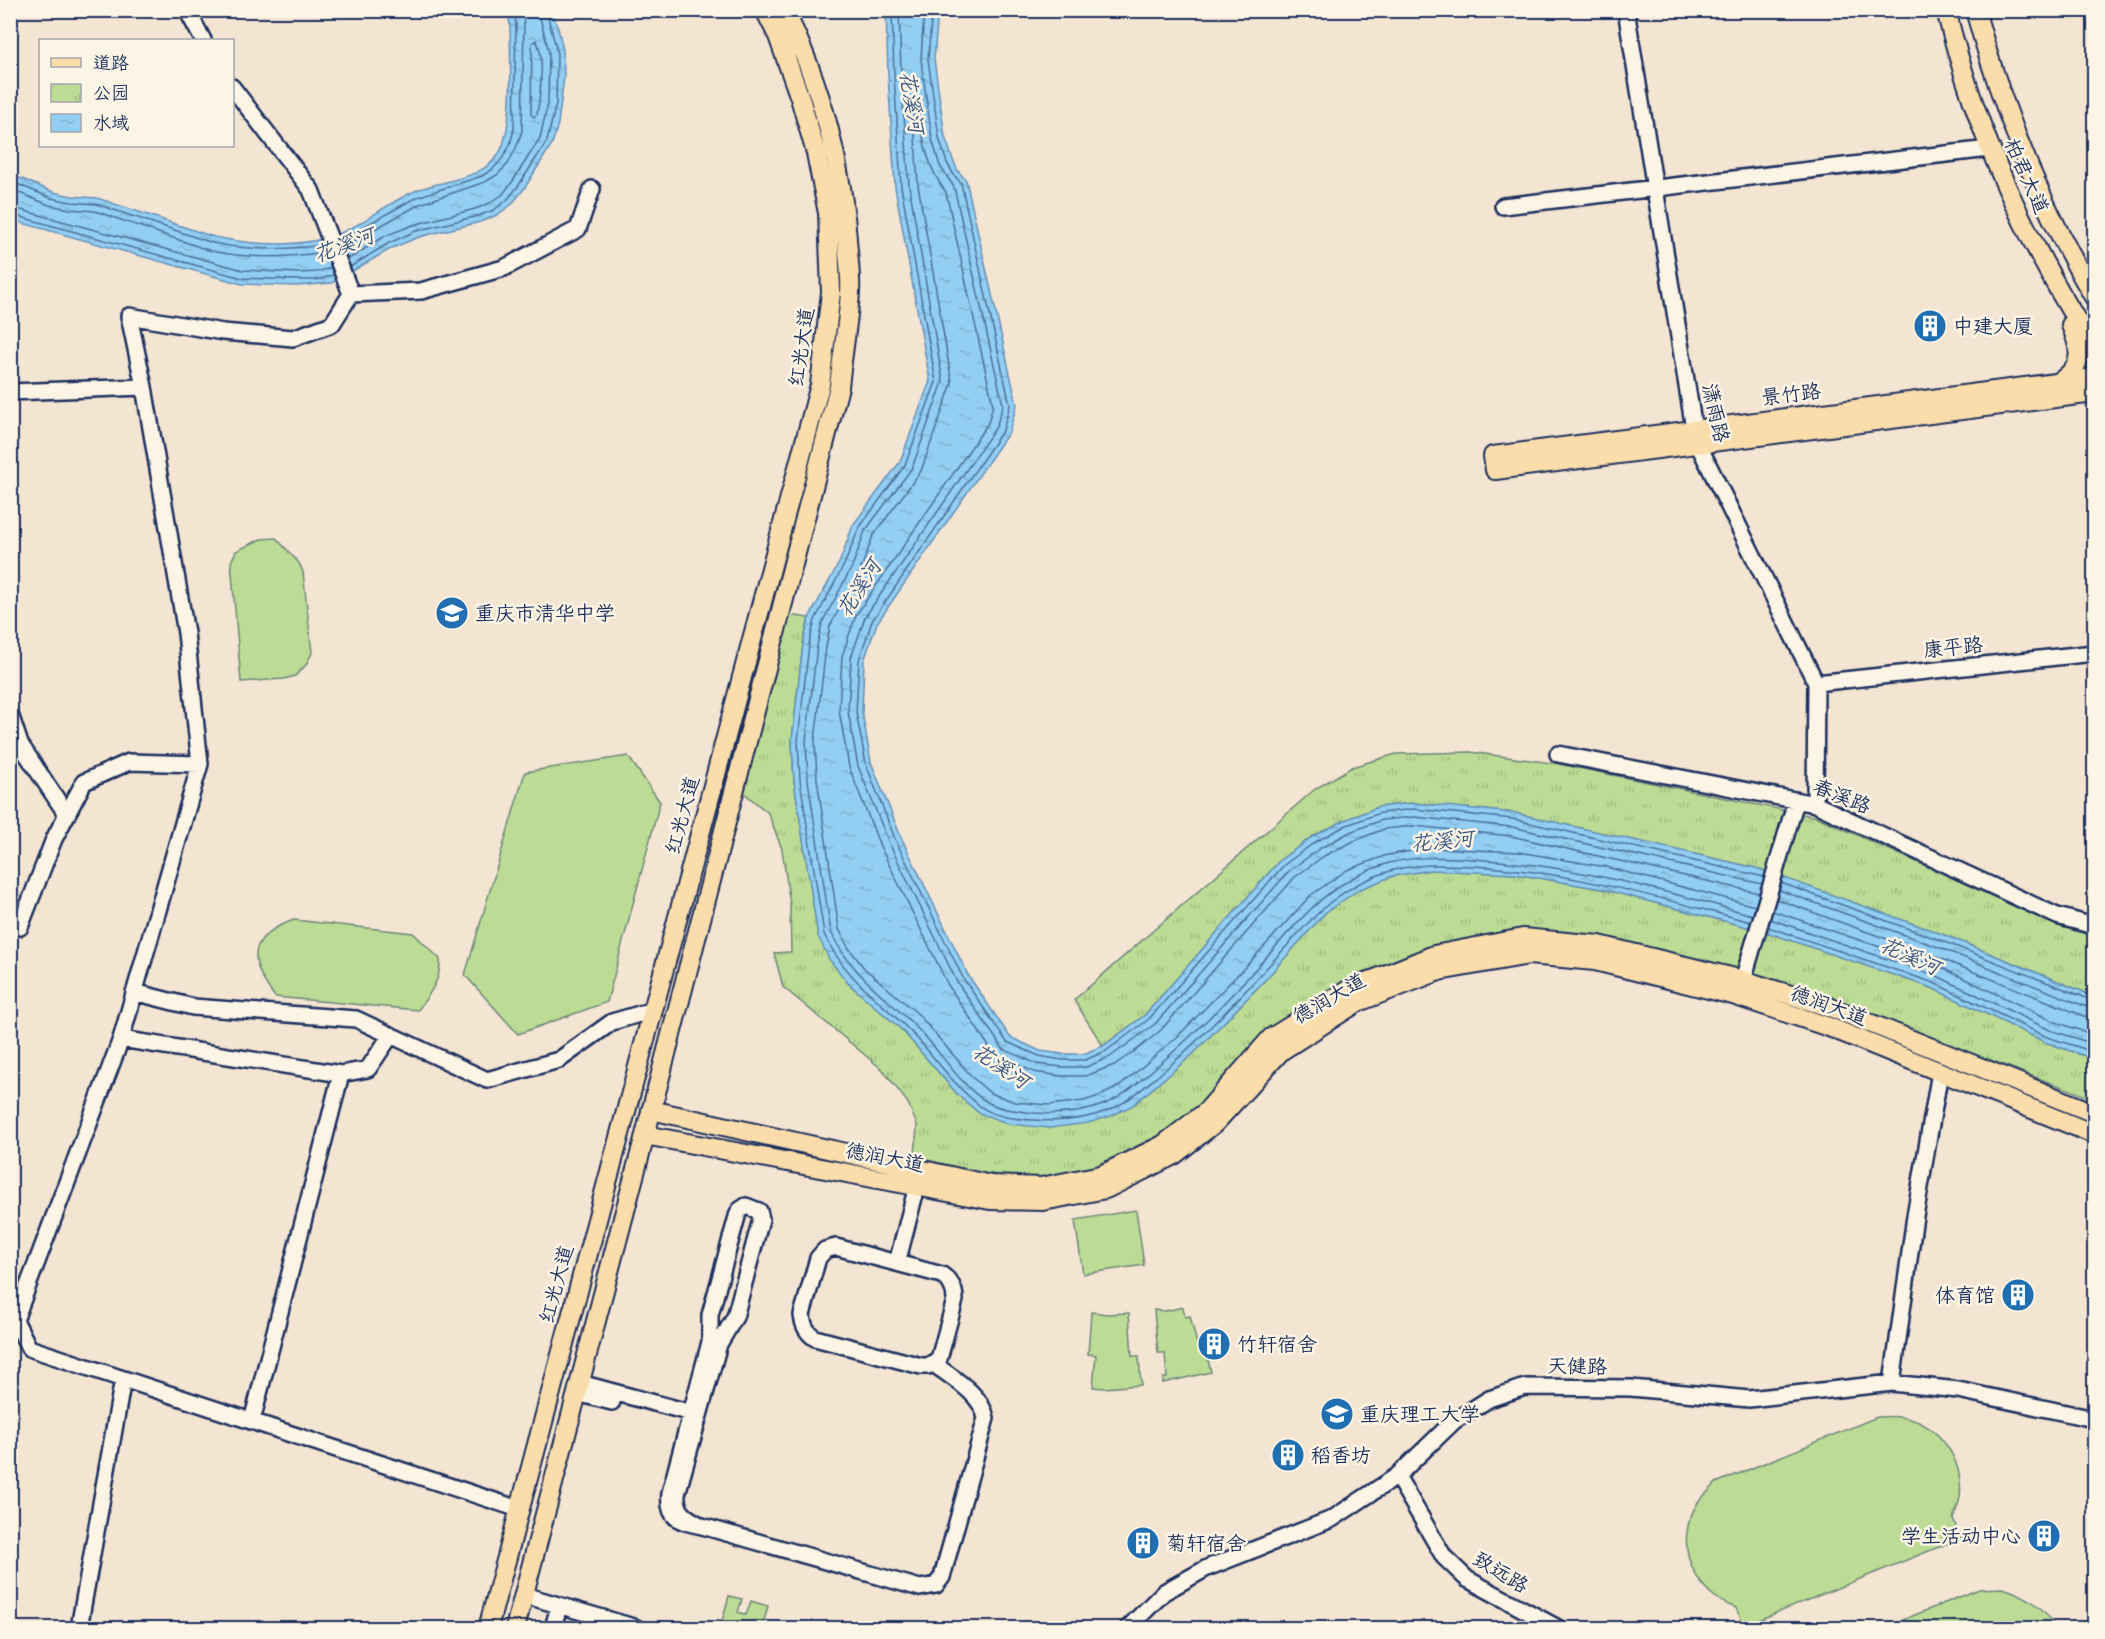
<svg xmlns="http://www.w3.org/2000/svg" width="2105" height="1639" font-family="'Patrick Hand','LXGW WenKai TC',sans-serif">
	<defs>
		<pattern id="park-tufts" width="24" height="20" patternUnits="userSpaceOnUse" patternTransform="scale(1.5)"><rect width="24" height="20" fill="#bcdc95"/><path d="M3 7l-1-3M5 7V3M7 7l1-3M15 17l-1-3M17 17v-4M19 17l1-3" fill="none" stroke="#a1bd83"/></pattern>
		<pattern id="water-ripples" width="26" height="14" patternUnits="userSpaceOnUse" patternTransform="scale(1.5)"><rect width="26" height="14" fill="#93cff3"/><path d="M2 4q2-2 4 0t4 0M15 11q2-2 4 0t4 0" fill="none" stroke="#7eb2d3"/></pattern>
	</defs>
	<rect width="100%" height="100%" fill="#f4e5d2"/>
	<filter id="ink" filterUnits="userSpaceOnUse"><feTurbulence type="fractalNoise" baseFrequency=".0167" numOctaves="2"/><feDisplacementMap in="SourceGraphic" scale="12" xChannelSelector="R" yChannelSelector="G"/><feConvolveMatrix kernelMatrix="1 2 1 2 8 2 1 2 1" color-interpolation-filters="sRGB"/></filter>
	<g filter="url(#ink)">
		<path fill="#bcdc95" stroke="#6c867a" stroke-width="1.5" d="M276 538 299 563 303 572 312 653 306 665 295 676 284 679 241 682 231 562 236 551 261 539Z
			M628 756 660 802 607 1002 518 1034 465 975 525 772Z
			M294 920 413 933 440 959C441 980 430 993 418 1010L275 997C247 961 247 936 294 920Z
			M1136 1210 1144 1265 1083 1274 1075 1220Z
			M1183 1307 1185 1317 1190 1316 1198 1348 1205 1347 1211 1372 1163 1383V1378H1167L1165 1353H1158L1154 1310 1166 1311Z
			M1091 1312 1107 1314 1129 1313 1132 1356H1139L1141 1385 1104 1388 1093 1387 1096 1355 1088 1354Z
			M1877 1417C1884 1417 1893 1416 1900 1417 1939 1422 1964 1460 1960 1497 1959 1505 1955 1512 1953 1519L1961 1538 1744 1626 1736 1608C1694 1594 1672 1544 1697 1504 1702 1497 1710 1490 1716 1483Z
			M2003 1588C2027 1596 2044 1606 2056 1628H1883L1979 1589Z
			M729 1596 742 1599 738 1612 746 1615 751 1601 768 1606 762 1628H720Z"/>
		<path fill="url(#park-tufts)" stroke="#6c867a" stroke-width="1.5" d="M789 615 809 618 803 644 792 740 794 781 818 936 848 983 902 1030 957 1094 979 1113 1133 1105 1193 1054 1266 979 1325 913 1357 890 1393 876 1430 870 1515 874 1602 889 1766 932 1932 988 2045 1042 2094 1059V1099L1835 1002 1738 969 1600 938 1430 949 1158 1138 1097 1169 1041 1179 980 1173 915 1157 917 1125 908 1103 883 1070 783 987 774 953 791 952 790 905 782 849 768 813 743 792Z
			M1470 752 1559 764 1817 817 2056 925 2094 936V996L1942 934 1756 868 1515 813 1414 803 1378 807 1345 820 1312 837 1280 860 1145 1015 1103 1046 1074 1000 1315 789 1352 767 1396 754Z"/>
		<path fill="url(#water-ripples)" stroke="#638fb7" stroke-width="1.5" d="M507 11H551L558 28 563 50 564 77 558 124 552 144 524 189 511 205 497 215 480 222 419 237 392 248 332 283 297 286 242 284 11 220 10 174 53 192 72 196 97 198 214 237C254 245 306 249 345 231 371 219 393 199 420 189 445 180 482 179 498 155 515 130 510 55 510 24Z
			M886 11H938L934 59 945 137 953 160 958 171 966 180 1017 405 1009 432 877 623 864 661 862 712 871 762 901 837 968 975 1010 1037 1040 1051 1063 1054H1083L1103 1046 1145 1015 1280 860 1312 837 1345 820 1378 807 1414 803 1515 813 1756 868 1942 934 2094 996V1059L2045 1042 1932 988 1766 932 1602 889 1515 874 1430 870 1393 876 1358 890 1325 913 1266 979 1193 1054 1133 1105 1111 1116 1088 1123 1049 1128 1010 1124 979 1113 957 1094 902 1030 848 983 829 959 818 936 794 781 792 740 803 644 809 618 840 561 853 525 900 462 930 381 895 187 888 74Z"/>
		<g fill="none" stroke-linecap="round" stroke-linejoin="round">
			<path stroke="#4b6f9a" stroke-width="1.5" d="M892 10 894 73 901 186 936 382 905 465 859 528 845 563 815 620 809 644 798 741 800 780 824 934C847 984 888 1004 923 1045 941 1066 958 1089 980 1106 994 1117 1015 1119 1033 1120 1058 1122 1086 1120 1109 1110 1128 1102 1143 1088 1159 1075 1200 1040 1237 1001 1273 961 1311 920 1334 888 1390 871 1417 863 1445 865 1473 866 1568 871 1659 898 1751 922
				M899 10 901 73 909 185 943 382 912 468 865 531 852 567 822 623 817 646 806 741 808 780 831 932C853 980 896 1002 930 1042 945 1060 966 1090 987 1102 1001 1110 1019 1111 1035 1113 1058 1115 1084 1113 1105 1104 1124 1096 1139 1082 1155 1068 1195 1034 1233 995 1268 955 1306 913 1332 880 1389 863 1416 856 1444 857 1472 859 1568 864 1660 890 1753 915
				M924 10 921 60 932 139 940 166 954 187 1003 405 996 427 865 617 851 658 848 711 858 766 889 843 957 982 1003 1049 1037 1064 1062 1067H1086L1110 1057 1155 1024 1289 871 1319 849 1350 832 1382 820 1414 817 1512 827 1762 884
				M932 10 928 59 939 138 947 163 954 175 961 183 1010 405 1003 430 872 621 859 660 856 712 866 764 895 839 963 978 1007 1042 1039 1056 1062 1060H1085L1106 1051 1149 1019 1284 865 1315 842 1347 825 1380 813 1414 809 1513 819 1764 877
				M536 40C546 56 540 96 537 115L534 117 531 114 532 43Z
				M10 181 51 198 71 202 96 204 213 243C250 251 286 250 322 245
				M10 189 49 205 70 209 95 211 211 251C251 259 286 258 325 252
				M10 207 243 270 298 273 317 272 331 268
				M10 214 242 278 298 280H317L334 275
				M340 240 417 197 482 176 493 169 502 159 510 145 514 129 516 24 514 10
				M342 247 420 204 485 182 497 175 508 164 516 148 522 131 524 24 522 10
				M347 260 385 236 413 225 475 209 490 203 502 195 513 181 540 138 548 103 549 52 538 10
				M350 267 389 243 416 231 478 216 494 210 507 200 519 185 547 141 556 104 557 51 546 10
				M1781 883 1940 940 2094 1001
				M1779 890 1938 947 2087 1007 2094 1008
				M1776 899 1934 956 2084 1016 2094 1017
				M1755 906 1606 867 1519 852 1430 848 1387 855 1347 870 1311 895 1249 963 1177 1037 1120 1086 1102 1095 1084 1101 1049 1105 1015 1102 990 1093 973 1078 918 1014 864 968 848 947 839 929 817 779 815 741 826 647 830 626 860 571 873 536 921 471 952 383 918 185 913 105H916L918 107C923 137 926 167 946 192L993 405 988 423 856 615 842 656 839 710 849 767 880 846 948 985 994 1054 1034 1072 1061 1076H1086L1114 1065 1138 1049 1161 1030 1295 877 1324 856 1354 841 1384 829 1414 826 1511 836 1759 893
				M1773 911 1940 967 2053 1021 2094 1035
				M1770 919 1937 976 2050 1030 2094 1044
				M1768 927 1934 983 2047 1037 2094 1052"/>
			<defs>
				<path id="minor" d="M187 10 203 40
					M1626 10 1694 429 1698 444 1816 683 1815 804
					M232 87 311 190 351 294
					M1503 206 1989 149
					M10 392 144 387
					M1816 683 2094 653
					M10 714 20 744 67 815
					M1558 754 1815 804 2057 916 2094 926
					M10 926 20 927 54 839 84 782 129 762 200 764
					M1743 980 1796 801
					M134 992 193 1007 356 1019 487 1080 559 1060 612 1022 653 1010
					M121 1039 341 1074 252 1421
					M341 1074 368 1069 391 1035
					M746 1206 759 1211 761 1219 735 1317 719 1344 677 1494C676 1513 687 1518 702 1526 680 1521 667 1520 670 1493L710 1342V1315L738 1213 740 1210Z
					M836 1247 942 1275C951 1281 955 1289 955 1300L939 1359 928 1366H921L815 1338C806 1332 803 1325 802 1315L818 1258 825 1250Z
					M897 1263 917 1186
					M580 1383 699 1415
					M1892 1383 1915 1216 1940 1072
					M577 1393 612 1402
					M1397 1476 1444 1557 1467 1579 1558 1628
					M519 1509 29 1348 15 1320 121 1039 200 764 186 633 144 387 129 316 223 332 293 338 332 324 351 294 421 291 504 268 578 229 592 189
					M702 1526 920 1588 936 1585 942 1577 986 1418C981 1393 952 1378 934 1364
					M524 1595 637 1628
					M79 1628 123 1379
					M553 1628 559 1606
					M1128 1628 1164 1592 1207 1568 1332 1519 1397 1476 1454 1421 1489 1399 1525 1387 1631 1388 1749 1399 1892 1383 1958 1390 2094 1419"/>
				<path id="major" d="M1946 10C1977 136 2026 240 2094 349
					M1975 10C2003 111 2041 207 2094 297
					M2094 378 1493 456 1495 470 2094 393
					M2059 382C2085 366 2081 349 2071 325
					M651 1110 991 1185 1041 1187 1101 1175 1163 1145 1206 1112 1271 1038 1348 990 1434 955 1523 938 1599 945 1743 980 1832 1008 2094 1113
					M645 1135 990 1200 1043 1201 1106 1189 1174 1155 1215 1123 1281 1051 1358 1002 1439 971 1529 955 1595 961 1733 995 1829 1027 2094 1134
					M488 1628 820 385 831 292 828 213 816 153 800 98 778 36 765 10
					M515 1628 645 1135 839 387C842 356 848 324 850 292 851 279 849 265 848 251 843 169 822 84 784 10"/>
			</defs>
			<use href="#minor" stroke="#1b2f5e" stroke-width="20"/>
			<use href="#major" stroke="#1b2f5e" stroke-width="22"/>
			<use href="#minor" stroke="#fcf5e5" stroke-width="15"/>
			<use href="#major" stroke="#faddab" stroke-width="18"/>
		</g>
	</g>
	<defs>
		<symbol id="building-disc" viewBox="-11 -11 22 22"><circle r="9.5" fill="#1f6fb2" stroke="#fcf5e5"/><path d="M-4-6H4V6H1V3H-1V6H-4ZM-2.5-4.3h1.7v1.8h-1.7ZM.8-4.3h1.7v1.8H.8ZM-2.5-1h1.7V.8h-1.7ZM.8-1h1.7V.8H.8Z" fill="#fff"/></symbol>
		<symbol id="school-disc" viewBox="-11 -11 22 22"><circle r="9.5" fill="#1f6fb2" stroke="#fcf5e5"/><path d="M0-5L7-2L0 1L-7-2ZM-4 1L0 2.5L4 1V4Q0 6-4 4Z" fill="#fff"/></symbol>
		<symbol id="university-disc" viewBox="-11 -11 22 22"><circle r="9.5" fill="#1f6fb2" stroke="#fcf5e5"/><path d="M0-5L7-2L0 1L-7-2ZM-4 1L0 2.5L4 1V4Q0 6-4 4Z" fill="#fff"/></symbol>
	</defs>
	<g fill-rule="evenodd">
		<use href="#building-disc" x="1911" y="307" width="38" height="38"/>
		<use href="#school-disc" x="433" y="594" width="38" height="38"/>
		<use href="#building-disc" x="1999" y="1276" width="38" height="38"/>
		<use href="#building-disc" x="1195" y="1325" width="38" height="38"/>
		<use href="#university-disc" x="1318" y="1395" width="38" height="38"/>
		<use href="#building-disc" x="1269" y="1436" width="38" height="38"/>
		<use href="#building-disc" x="2025" y="1517" width="38" height="38"/>
		<use href="#building-disc" x="1124" y="1524" width="38" height="38"/>
	</g>
	<g text-anchor="middle" stroke-width="5" stroke-linejoin="round" paint-order="stroke">
		<g font-size="20" fill="#1b2f5e" stroke="#fcf5e5">
			<text transform="translate(2027 176) rotate(66)" y="7">柏君大道</text>
			<text transform="translate(801 347) rotate(-82)" y="7">红光大道</text>
			<text transform="translate(1791 394) rotate(-7)" y="7">景竹路</text>
			<text transform="translate(1716 413) rotate(77)" y="7">潇雨路</text>
			<text transform="translate(1953 647) rotate(-6)" y="7">康平路</text>
			<text transform="translate(1842 796) rotate(22)" y="7">春溪路</text>
			<text transform="translate(682 815) rotate(-75)" y="7">红光大道</text>
			<text transform="translate(1329 998) rotate(-30)" y="7">德润大道</text>
			<text transform="translate(1829 1005) rotate(20)" y="7">德润大道</text>
			<text transform="translate(885 1157) rotate(11)" y="7">德润大道</text>
			<text transform="translate(556 1284) rotate(-75)" y="7">红光大道</text>
			<text transform="translate(1577 1366) rotate(1)" y="7">天健路</text>
			<text transform="translate(1501 1572) rotate(31)" y="7">致远路</text>
		</g>
		<g font-size="20" fill="#1b2f5e" stroke="#fcf5e5" text-anchor="start">
			<text x="1953" y="333">中建大厦</text>
			<text x="475" y="620">重庆市清华中学</text>
			<text x="1995" y="1302" text-anchor="end">体育馆</text>
			<text x="1237" y="1351">竹轩宿舍</text>
			<text x="1360" y="1421">重庆理工大学</text>
			<text x="1311" y="1462">稻香坊</text>
			<text x="2021" y="1543" text-anchor="end">学生活动中心</text>
			<text x="1166" y="1550">菊轩宿舍</text>
		</g>
		<g font-size="21" font-style="italic" fill="#395783" stroke="#fcf5e5">
			<text transform="translate(912 102) rotate(81)" y="7">花溪河</text>
			<text transform="translate(344 245) rotate(-20)" y="7">花溪河</text>
			<text transform="translate(859 588) rotate(-57)" y="7">花溪河</text>
			<text transform="translate(1442 841) rotate(-5)" y="7">花溪河</text>
			<text transform="translate(1910 956) rotate(24)" y="7">花溪河</text>
			<text transform="translate(1001 1066) rotate(34)" y="7">花溪河</text>
		</g>
	</g>
	<rect width="2105" height="1639" fill="none" stroke="#fcf5e5" stroke-width="36"/>
	<rect x="18" y="18" width="2069" height="1603" fill="none" stroke="#1b2f5e" stroke-width="2" filter="url(#ink)"/>
	<rect x="39" y="39" width="195" height="108" fill="#fcf5e5" stroke="#a2a6af" stroke-width="1.5"/>
	<rect x="51" y="58" width="30" height="9" fill="#faddab" stroke="#a2a6af" stroke-width="1.5"/>
	<text x="93" y="69" font-size="18" fill="#1b2f5e">道路</text>
	<rect x="51" y="84" width="30" height="18" fill="url(#park-tufts)" stroke="#a2a6af" stroke-width="1.5"/>
	<text x="93" y="99" font-size="18" fill="#1b2f5e">公园</text>
	<rect x="51" y="114" width="30" height="18" fill="url(#water-ripples)" stroke="#a2a6af" stroke-width="1.5"/>
	<text x="93" y="129" font-size="18" fill="#1b2f5e">水域</text>
</svg>
